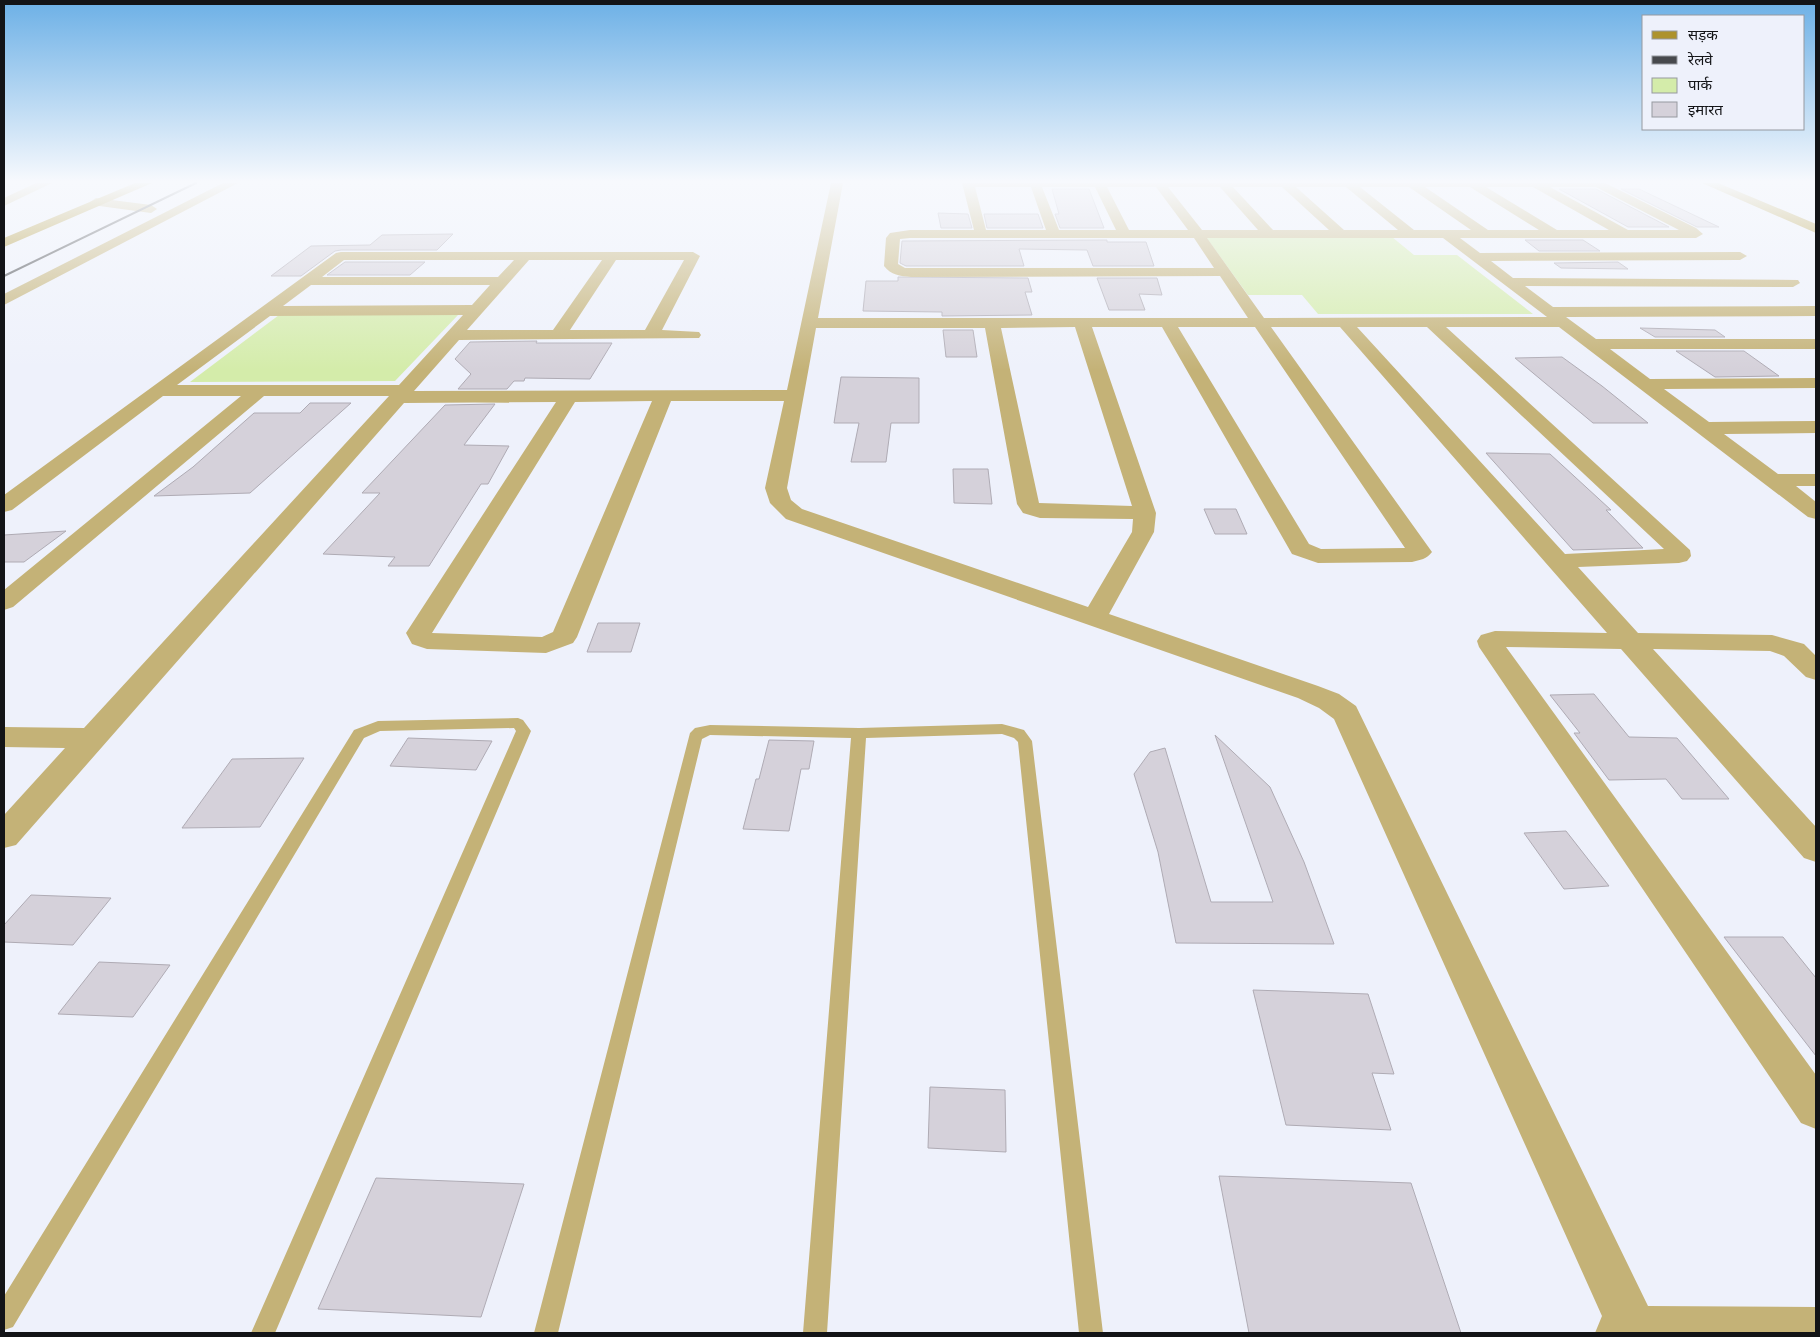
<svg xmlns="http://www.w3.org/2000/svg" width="1820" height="1337" font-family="Arial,'Noto Sans Devanagari',sans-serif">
	<rect width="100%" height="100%" fill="#eef1fb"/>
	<path fill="#d4ecaa" d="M1206 237H1392L1414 255H1457L1533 314H1318L1302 295H1248Z
		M279 315H458L395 381 190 382Z"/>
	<path fill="#d5d1da" stroke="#afabb4" d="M1052 189H1089L1104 228H1060L1055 214H1059Z
		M1559 189H1596L1669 227H1628Z
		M1621 189H1639L1719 227H1697Z
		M938 213 968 214 972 228H941Z
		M984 214H1038L1043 228H987Z
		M453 234 437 250H341L335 251 301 276H271L311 246 370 245 382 235Z
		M1107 240V242H1146L1154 266H1093L1087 250 1019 249 1024 266H906L900 263 902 241Z
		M1525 240H1583L1600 251H1539Z
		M345 262H425L410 275H327Z
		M1618 262 1628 269 1561 268 1554 263Z
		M898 277 1028 278 1032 292H1025L1032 315 942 316V312L863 311 866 281H898Z
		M1097 278H1157L1162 295 1139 294 1145 310H1109Z
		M1640 328 1715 330 1725 337H1655Z
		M943 330H973L977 357H946Z
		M537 341 536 343H612L590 379 525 378 524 381H514L507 389H458L471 374 455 359 470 342Z
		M1676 351H1744L1779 376 1715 377Z
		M1562 357 1602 386 1648 423H1593L1515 358Z
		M841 377 919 378V423H891L886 462H851L859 423H834Z
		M310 403H351L250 493 154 496 193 467 254 413H300Z
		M495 404 464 445 509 446 488 484H481L429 566H388L395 557 323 554 380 493H362L445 405Z
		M1486 453 1550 454 1611 510H1606L1643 548 1573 550Z
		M953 469H988L992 504 954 503Z
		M1204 509H1236L1247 534H1215Z
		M66 531 24 562H4V535Z
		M598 623H640L631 652H587Z
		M1594 694 1629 737 1677 738 1729 799H1682L1666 779 1609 780 1574 733H1580L1550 695Z
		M1215 735 1270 787 1304 862 1334 944 1176 943 1158 852 1134 774 1150 752 1165 748 1211 902H1273Z
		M408 738 492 741 476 770 390 766Z
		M769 740 814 741 809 769H801L789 831 743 829 756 779H759Z
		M304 758 260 827 182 828 232 759Z
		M1566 831 1609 886 1564 889 1524 833Z
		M31 895 111 898 73 945 4 942V925Z
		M1724 937H1783L1816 978V1056Z
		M99 962 170 965 133 1017 58 1014Z
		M1253 990 1368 994 1394 1074 1372 1073 1391 1130 1286 1125Z
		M930 1087 1005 1090 1006 1152 928 1148Z
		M1219 1176 1411 1183 1461 1333H1249Z
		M376 1178 524 1184 481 1317 318 1309Z"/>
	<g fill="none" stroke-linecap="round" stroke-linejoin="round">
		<path fill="#c4b277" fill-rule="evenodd" d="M518 718 523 720 531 731 275 1333H251L516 731 514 728 380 731 364 738 13 1327 4 1330V1296L354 730 378 721Z
			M1002 724 1024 730 1032 741 1103 1333H1079L1018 742 1014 738 1002 734 866 738 827 1333H803L851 738 710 735 702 739 558 1333H534L690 733 695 728 710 725 859 728Z"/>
		<path fill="#c4b277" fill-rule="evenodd" d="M36 183H52L4 206V198Z
			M223 183H238L4 305V294Z
			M831 183H843L818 318H1248L1220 276 911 277C900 276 891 275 884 266L886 238 890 233 910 230H974L962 183H1605L1696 228 1703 234 1696 238H1460L1480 253 1740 252 1747 256 1740 260 1491 261 1513 278 1798 280 1800 283 1793 287 1525 286 1553 307 1816 306V316L1566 317 1596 339H1816V349H1610L1650 379 1816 378V388L1664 389 1709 422 1816 421V433L1724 434 1778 474H1816V486H1796L1816 502V519L1808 517 1559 327H1446L1690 550 1691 556 1687 561 1679 563 1578 567 1638 633 1772 635 1804 644 1816 656V680L1806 677 1784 656 1770 651 1653 649 1816 827V862L1804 858 1621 649 1506 647 1816 1075V1129L1801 1123 1479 647 1477 641 1481 635 1495 631 1607 633 1340 327H1271L1432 552C1427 559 1420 560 1412 562L1318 563 1292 554 1162 327H1092L1156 513 1154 532 1109 614 1318 686 1339 694 1356 706 1648 1306 1816 1307V1333H1595L1602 1316 1334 719 1319 708 1298 698 786 519 770 503 765 488 784 401H671L577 637 573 643 546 653 427 649 412 644 406 633 556 402 404 403 16 845 4 848V815L65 748 4 747V727L84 728 389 396H264L13 607 4 610V590L241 396H163L12 510 4 512V495L336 253 341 252H693L700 256 662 330 699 332 701 335 699 338 459 340 414 391 787 390ZM975 187H1031L1046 230H986ZM1042 187H1095L1116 230H1059ZM1107 187H1156L1188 230H1129ZM1168 187H1220L1258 230H1202ZM1233 187H1282L1329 230H1273ZM1296 187H1346L1398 230H1344ZM1360 187H1409L1471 230H1414ZM1425 187H1470L1539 230H1488ZM1486 187H1533L1609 230H1557ZM1550 187H1596L1679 230H1628ZM910 238H1194L1214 268H905L898 264 900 239ZM1207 238H1443L1547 317 1264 318ZM344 260H514L498 277H322ZM529 260H602L553 330H467ZM616 260H684L645 330H570ZM311 285H490L472 305 283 306ZM463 315 399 385H177L270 316ZM1075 327 1132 506 1039 503 1001 328ZM1178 327H1255L1405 548 1321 549 1309 544ZM1357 327H1427L1664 549 1565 554ZM816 328H985L1017 504 1023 513 1040 518 1133 519 1132 532 1088 607 802 509 791 500 787 488ZM652 401 553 632 542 637 432 633 575 402Z
			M96 198 151 205 157 209 151 213 92 205 90 202Z"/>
		<path fill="#ad922c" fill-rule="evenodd" d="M135 183H152L4 247V238Z
			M1702 183H1718L1816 224V233Z"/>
		<path stroke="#47494d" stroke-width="2" d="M4 276 196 183"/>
	</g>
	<linearGradient id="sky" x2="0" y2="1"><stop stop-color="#6cb0e6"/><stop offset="0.49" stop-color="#f7f9fd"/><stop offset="1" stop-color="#f7f9fd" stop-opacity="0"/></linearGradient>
	<rect width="1820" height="370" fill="url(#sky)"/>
	<rect width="1820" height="1337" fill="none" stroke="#131417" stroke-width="10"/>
	<rect x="1642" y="15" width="162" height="115" fill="#eef1fb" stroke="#9699a0"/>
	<rect x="1652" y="31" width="25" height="8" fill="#ad922c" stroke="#9699a0"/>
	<text x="1688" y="40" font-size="15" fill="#131417">सड़क</text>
	<rect x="1652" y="56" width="25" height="8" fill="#47494d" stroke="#9699a0"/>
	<text x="1688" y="65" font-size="15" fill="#131417">रेलवे</text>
	<rect x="1652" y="78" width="25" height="15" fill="#d4ecaa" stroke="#9699a0"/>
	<text x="1688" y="90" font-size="15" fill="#131417">पार्क</text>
	<rect x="1652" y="102" width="25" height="15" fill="#d5d1da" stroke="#9699a0"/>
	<text x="1688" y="115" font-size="15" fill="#131417">इमारत</text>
</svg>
